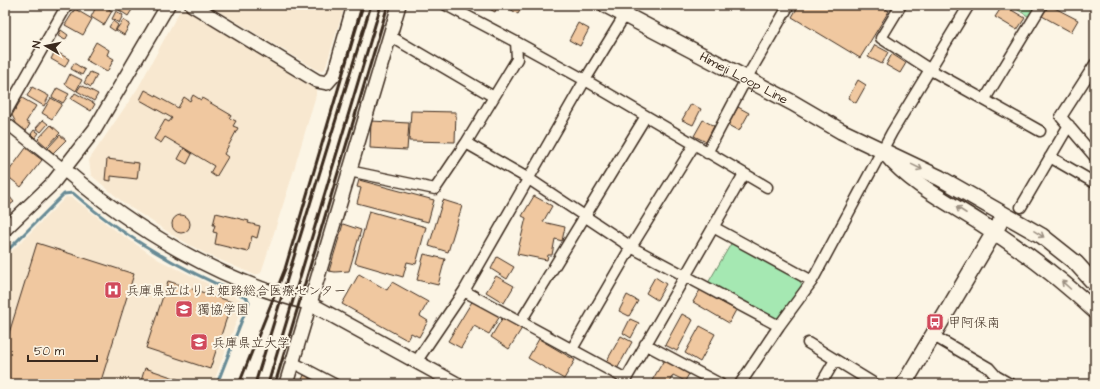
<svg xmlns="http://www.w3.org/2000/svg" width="1100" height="389" font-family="'Architects Daughter','Klee One',sans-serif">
	<rect width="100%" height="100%" fill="#fcf5e5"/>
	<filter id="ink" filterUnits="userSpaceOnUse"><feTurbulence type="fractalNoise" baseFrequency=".025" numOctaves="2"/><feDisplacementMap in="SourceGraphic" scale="8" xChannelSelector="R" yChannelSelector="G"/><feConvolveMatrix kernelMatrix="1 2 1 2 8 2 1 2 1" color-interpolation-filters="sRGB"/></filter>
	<g filter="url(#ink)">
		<path fill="#f8e8d0" d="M208 5H345L325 69 319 71Z
			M185 9 316 89V95L290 183 261 273 255 275 206 254 176 237 125 204 91 175 89 160 138 88 180 10Z
			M66 197 73 198 112 228 159 260 244 301 213 384H5V258Z"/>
		<path fill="#a5e8b2" stroke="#708968" d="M1010 5H1038L1031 18Z
			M732 242 800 281 803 288 780 319 774 321 708 283Z"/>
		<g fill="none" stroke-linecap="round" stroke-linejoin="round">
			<path stroke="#678b96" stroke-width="3" d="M5 253 64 194 73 193C124 238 184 271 246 297L249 302 217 384"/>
		</g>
		<path fill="#f0c8a0" stroke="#3b2a1e" d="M97 5H102L112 11 104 25 91 17Z
			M118 5H135L128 16 116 8Z
			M482 5H498L495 12Z
			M505 5H523L518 14 505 6Z
			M799 5H879L889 11 860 58 792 17Z
			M1003 5 1025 18 1017 30 995 17Z
			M1049 5 1078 20 1071 32 1042 16Z
			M75 9 92 19 83 35 65 25Z
			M116 11 123 15 119 23 112 19Z
			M123 20 130 24 124 35 116 30Z
			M113 21 118 25 115 31 109 27Z
			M578 23 589 29 580 46 569 40Z
			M61 30 68 35 65 40 58 36Z
			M96 42 109 50 107 55 114 59 107 72 86 60Z
			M875 45 888 52 882 64 868 57Z
			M55 51 69 59 65 67 51 59Z
			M892 54 906 63 900 73 886 65Z
			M74 63 85 70 82 75 71 69Z
			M90 72 97 75 91 87 84 83Z
			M70 74 82 80 76 91 65 84Z
			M858 80 866 85 856 103 848 98Z
			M81 85 98 94 94 101 77 91Z
			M32 87 49 96 44 106 27 96Z
			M57 88 69 94 63 103 52 97Z
			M145 90 178 108 184 97 190 101 193 95 201 100 202 98 231 115 229 118 236 121 233 126 238 128 224 154 228 157 216 177 210 173 214 166 184 148 165 137 161 143 154 139 165 120 169 122 172 118 140 100Z
			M75 93 95 104 91 111 71 99Z
			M22 98 36 106 26 122 30 124 26 131 17 125 12 115Z
			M51 98 62 104 52 119 42 113Z
			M691 104 701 109 693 125 682 120Z
			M738 107 749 113 739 131 728 125Z
			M411 111 456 112 455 142 409 141Z
			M43 120 48 124 41 132 36 128Z
			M703 120 714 126 706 142 694 136Z
			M371 121 409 123 407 150 370 148Z
			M51 125 60 133 47 147 38 139Z
			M34 130 39 133 35 138 31 134Z
			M60 135 66 140 53 153 48 148Z
			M26 148 42 160 21 187 6 175Z
			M184 148 192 154 187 164 178 159Z
			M107 159 139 163 137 179 111 176V181L105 180Z
			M359 180 434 200 428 222 357 203 361 188 357 187Z
			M9 196 14 202 6 208 5 200Z
			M534 196 552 206 543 222 565 227 562 241 555 239 552 255H548L547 260 517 254 526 218 522 216Z
			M443 200 462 206 448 252 429 246Z
			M369 211 426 227 416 264 407 262 403 277 355 263Z
			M216 213 249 221 248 223 260 226 257 238 252 236 248 252 215 244 217 233 213 232 215 225H213Z
			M172 224a9 9 0 1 1 18 0a9 9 0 1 1-18 0Z
			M343 224 361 230 349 271 335 272 329 271Z
			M37 243 134 274 100 384H5V346Z
			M424 254 445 259 438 285 417 280Z
			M497 257 514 267 507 279 491 269Z
			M359 274 387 290 392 282 428 302 420 316 428 321 419 337 411 333 407 340 342 304Z
			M496 276 514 286 504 303 486 292Z
			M655 277 666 284 657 300 646 293Z
			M168 281 232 302 210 369 146 348Z
			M700 290 736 310 729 323 693 302Z
			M627 295 638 301 629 316 619 311Z
			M473 300 500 316 489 334 474 326 461 348 448 341Z
			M682 314 693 320 677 351 665 345Z
			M503 317 522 328 509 349 491 337Z
			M630 319 639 323 631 338 623 333Z
			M700 326 715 334 700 362 685 353Z
			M621 336 632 342 617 369 606 362Z
			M539 339 575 360 564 379 528 358Z
			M664 360 689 374 685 381 673 375 668 384H650Z
			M145 368 192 384H140Z
			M304 375 322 384H300Z"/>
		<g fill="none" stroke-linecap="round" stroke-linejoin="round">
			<defs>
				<path id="minor" d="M446 5 516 42 517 59 466 143
					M901 5 881 38 929 69 1040 131
					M390 36 494 97
					M516 42 585 80 767 187
					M1095 64 1061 117 1095 157
					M985 99 1042 5
					M5 114 67 5
					M5 122 65 170
					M707 153 746 79 789 5
					M1050 157 1095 183
					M349 171 435 189 466 143 529 179 631 247 779 326
					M1021 207 1069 125
					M713 227 812 281
					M464 291 626 379
					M521 321 646 116
					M932 335 989 368 996 376 1010 384
					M808 343 875 384
					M645 344 720 384
					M572 349 631 247 694 145
					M292 362 334 384
					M416 362 464 291 585 80 631 5
					M623 384 744 174
					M740 384 779 326 812 281 892 132 969 5
					M821 384 835 360"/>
				<path id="tertiary" d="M192 5 317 81 327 83 334 75 354 5
					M65 170C135 230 220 281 311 304L457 384
					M5 229 52 184 95 129 168 5
					M286 384 399 5"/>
				<g id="secondary">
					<path id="s1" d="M606 5 793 103 841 131 940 178 1005 215 1042 236 1076 263 1095 284"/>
					<path d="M887 155C912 185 950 203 982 224 1023 250 1060 278 1095 311"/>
					<path d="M904 384 999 224"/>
				</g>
			</defs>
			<use href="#minor" stroke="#3b2a1e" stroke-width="13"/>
			<use href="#tertiary" stroke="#3b2a1e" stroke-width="16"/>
			<use href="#secondary" stroke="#3b2a1e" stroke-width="18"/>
			<use href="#minor" stroke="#fcf5e5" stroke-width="10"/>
			<use href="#tertiary" stroke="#fcf5e5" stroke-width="13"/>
			<use href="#secondary" stroke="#fcf5e5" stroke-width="15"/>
			<path stroke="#3b2a1e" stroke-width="3" d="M239 384 285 269 363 5
				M255 384 371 5
				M268 384 381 5
				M275 384 388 5"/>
		</g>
		<defs><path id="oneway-shaft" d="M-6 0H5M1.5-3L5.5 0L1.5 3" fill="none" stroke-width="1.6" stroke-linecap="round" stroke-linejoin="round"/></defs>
		<g stroke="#9c9082">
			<use href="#oneway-shaft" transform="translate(917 167) rotate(26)"/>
			<use href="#oneway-shaft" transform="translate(961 210) rotate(-147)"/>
			<use href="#oneway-shaft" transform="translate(1039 234) rotate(32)"/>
			<use href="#oneway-shaft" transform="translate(1066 285) rotate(-138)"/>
		</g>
	</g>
	<defs>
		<symbol id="hospital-square" viewBox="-11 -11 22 22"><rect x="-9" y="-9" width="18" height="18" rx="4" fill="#d1495b" stroke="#fcf5e5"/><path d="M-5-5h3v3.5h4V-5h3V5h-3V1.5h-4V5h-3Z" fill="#fff"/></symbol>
		<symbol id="university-square" viewBox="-11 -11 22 22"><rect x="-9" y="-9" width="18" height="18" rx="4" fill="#d1495b" stroke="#fcf5e5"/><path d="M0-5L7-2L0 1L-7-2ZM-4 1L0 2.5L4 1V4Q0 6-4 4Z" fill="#fff"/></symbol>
		<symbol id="bus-square" viewBox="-11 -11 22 22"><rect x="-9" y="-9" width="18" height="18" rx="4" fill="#d1495b" stroke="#fcf5e5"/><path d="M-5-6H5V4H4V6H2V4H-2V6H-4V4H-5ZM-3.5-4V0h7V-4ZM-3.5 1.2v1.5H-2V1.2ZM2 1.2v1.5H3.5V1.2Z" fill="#fff"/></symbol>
	</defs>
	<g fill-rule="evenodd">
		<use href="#hospital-square" x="103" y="280" width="20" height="20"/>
		<use href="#university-square" x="174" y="299" width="20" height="20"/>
		<use href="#bus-square" x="925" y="312" width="20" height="20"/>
		<use href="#university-square" x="189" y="332" width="20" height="20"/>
	</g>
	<g text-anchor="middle" stroke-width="4" stroke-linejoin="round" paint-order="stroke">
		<g font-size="13" fill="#3b2a1e" stroke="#fcf5e5">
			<text dy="5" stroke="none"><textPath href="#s1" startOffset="156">Himeji Loop Line</textPath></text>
		</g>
		<g font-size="13" fill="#3b2a1e" stroke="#fcf5e5" text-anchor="start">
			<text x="126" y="295">兵庫県立はりま姫路総合医療センター</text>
			<text x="197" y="314">獨協学園</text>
			<text x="948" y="327">甲阿保南</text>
			<text x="212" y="347">兵庫県立大学</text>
		</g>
	</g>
	<rect width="1100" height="389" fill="none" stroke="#fcf5e5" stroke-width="20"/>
	<rect x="10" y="10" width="1080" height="369" fill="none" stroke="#3b2a1e" stroke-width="1.5" filter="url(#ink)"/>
	<g transform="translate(46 46) rotate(279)" stroke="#fcf5e5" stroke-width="3" paint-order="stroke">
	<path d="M0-3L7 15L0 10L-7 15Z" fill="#3b2a1e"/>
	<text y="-6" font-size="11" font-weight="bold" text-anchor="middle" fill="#3b2a1e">N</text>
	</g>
	<path d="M28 355v6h69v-6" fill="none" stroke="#3b2a1e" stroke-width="2"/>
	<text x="34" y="355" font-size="12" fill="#3b2a1e" stroke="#fcf5e5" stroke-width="3" paint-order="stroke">50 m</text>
</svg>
